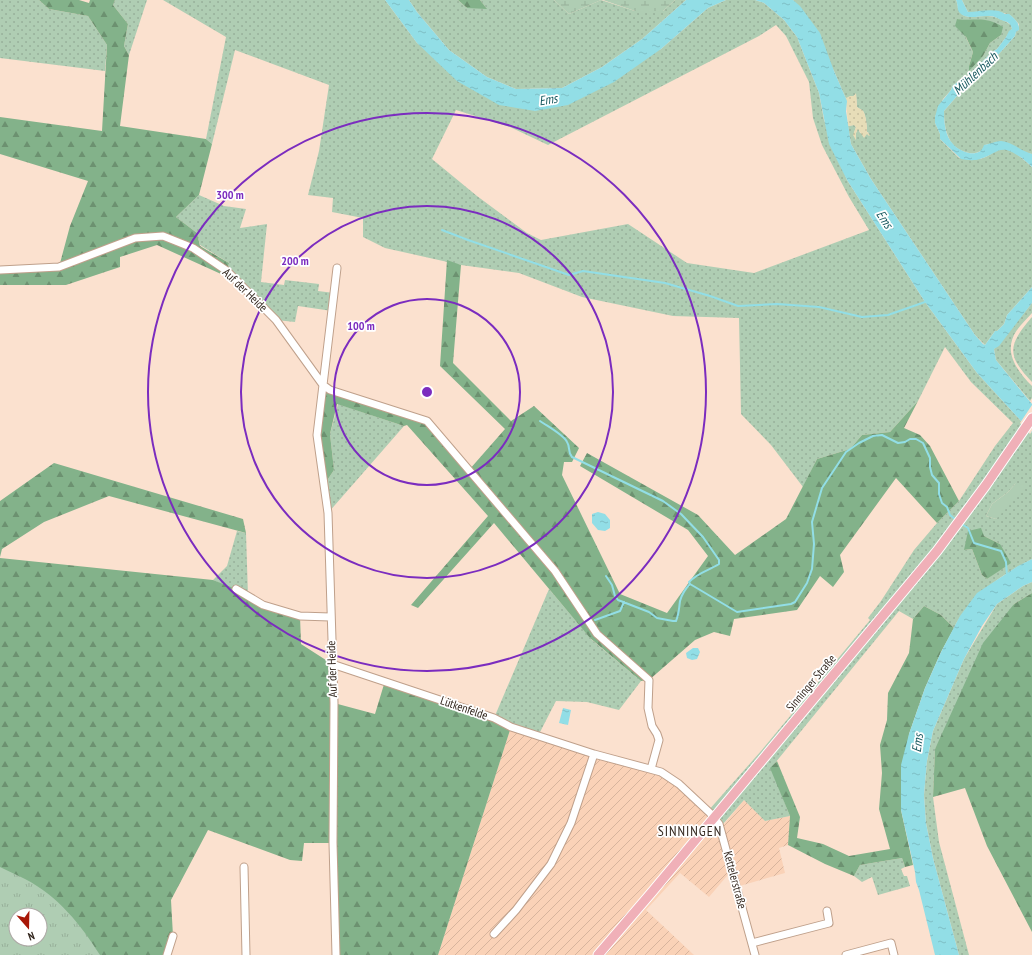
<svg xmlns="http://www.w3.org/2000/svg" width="1032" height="955" font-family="'PT Sans Narrow',sans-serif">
	<defs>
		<pattern id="industrial-furrows" width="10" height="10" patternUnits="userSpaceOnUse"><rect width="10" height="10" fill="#fad2b7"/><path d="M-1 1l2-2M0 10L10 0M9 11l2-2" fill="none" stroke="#d7b49d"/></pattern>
		<pattern id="grass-dots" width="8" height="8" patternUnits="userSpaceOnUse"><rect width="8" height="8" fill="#afcdb3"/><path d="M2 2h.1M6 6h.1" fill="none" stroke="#97b09a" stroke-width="1.8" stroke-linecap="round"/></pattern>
		<pattern id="forest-firs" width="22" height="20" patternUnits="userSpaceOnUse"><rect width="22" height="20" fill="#83b28a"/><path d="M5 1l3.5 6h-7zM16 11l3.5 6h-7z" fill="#6c9170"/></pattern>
		<pattern id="wetland-marsh" width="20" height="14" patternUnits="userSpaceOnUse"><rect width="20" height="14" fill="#afcdb3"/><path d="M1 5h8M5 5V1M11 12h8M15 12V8" fill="none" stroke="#97b09a"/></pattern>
		<pattern id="sand-dots" width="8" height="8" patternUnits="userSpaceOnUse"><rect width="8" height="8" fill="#e7ddb8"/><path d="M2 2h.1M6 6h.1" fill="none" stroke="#c7be9e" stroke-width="1.8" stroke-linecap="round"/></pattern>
		<pattern id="park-tufts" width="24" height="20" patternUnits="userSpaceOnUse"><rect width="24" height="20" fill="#afcdb3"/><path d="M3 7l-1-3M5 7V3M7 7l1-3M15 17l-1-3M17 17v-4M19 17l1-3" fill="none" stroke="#97b09a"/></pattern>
		<pattern id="water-ripples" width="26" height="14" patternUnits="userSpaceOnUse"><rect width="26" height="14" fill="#92dee6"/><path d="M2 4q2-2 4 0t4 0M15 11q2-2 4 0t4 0" fill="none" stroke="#7ebec5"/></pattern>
	</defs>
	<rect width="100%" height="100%" fill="#fbe1cf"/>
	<path fill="url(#industrial-furrows)" d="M511 727 661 772 724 824 744 800 765 821 790 816 788 845 779 848 785 873 736 887 732 870 709 897 680 873 646 910 694 955H438Z"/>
	<path fill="url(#grass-dots)" fill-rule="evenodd" d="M0 0H39L49 9 88 16 107 45 105 71 0 58Z
		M115 0H147L129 55 124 46 128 24 113 5Z
		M163 0H385L417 43 535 111 661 49 708 8 726 0H755L764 3 784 20 797 37 819 93 824 120 847 180 925 302 977 373 1032 433V559C1002 574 968 598 954 628L941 615 924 606 913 619 899 611 771 768 790 816 765 821 744 800 723 824H719L708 811 761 751 870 620 868 618 881 601 914 550 937 523 959 501 995 446 1013 423 971 382 945 347 918 401 890 432 862 435 850 449 817 459 803 487 771 445 741 414 739 318 673 316 582 297 519 273 461 265 385 248 363 237V218L332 212 333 198 308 195 319 151 329 85 235 50 212 144 206 139 226 37ZM776 25 786 36 809 82 813 118 822 145 849 197 869 230 754 273 687 263 628 224 541 240 527 233 477 196 432 159 456 110 510 127 548 145 759 36ZM1016 483 996 519 986 516 992 504 1008 492ZM984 536 1000 544 995 573 987 579 982 575 972 549 964 550Z
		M409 0H458L467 8H486L480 0H554L569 14 601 0 635 11H663L675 0H686L642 39 602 67 562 88 516 89 487 77 449 50 417 12Z
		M793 0H956C958 4 957 9 960 12 966 21 978 15 987 16 995 16 1004 20 1011 25L1012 29 997 49 992 52 968 76 953 85 951 90 943 99 935 117V123L940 134V139L959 158C965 158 974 159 980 159 986 158 992 153 997 150 1009 144 1024 160 1032 167V287L1007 315 1004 324 997 331H995L985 345 975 335 871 179 851 144 848 126 854 125 856 127 854 133 856 140V133L858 128 860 133 867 134 869 133 867 132C867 127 866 113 862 110 860 109 858 108 857 107L856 94 847 101 834 71ZM957 19 1001 35 990 43 983 56 969 66 973 52Z
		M962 0H1032V154L988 144 985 145C980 159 958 153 951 142 945 132 944 121 944 111L964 88 988 68 990 64 1015 36 1016 32 1019 30V24C1016 21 1013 17 1010 15 995 9 984 12 968 12Z
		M199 195 224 206 246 209 240 228 267 224 261 282 284 285 285 280 319 284 318 291 334 293 332 311 298 306 295 322 276 320 227 271 229 263 200 245 197 233 176 217Z
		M1032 303V313C1027 319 1021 324 1017 330 1002 351 1017 371 1032 386V398L1030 401 996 360 994 349Z
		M1032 317V382C1006 355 1008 345 1032 317Z
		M338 404 404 426 328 513 324 485 334 470 330 434Z
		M237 531 246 533 248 596 213 580 227 566Z
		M1032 582V593L1014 604 935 749 933 797 939 842 969 955H959L933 858 926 823 924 795 927 761 933 731 964 659 997 604 1023 586Z
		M549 589 592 640 641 681 619 710 587 702 556 701 538 736 494 718Z
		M902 858 905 867 901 869 904 876H907L910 886 878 895 872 877 862 882 854 876 860 865Z"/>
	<path fill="url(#forest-firs)" d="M39 0H79L89 3 90 0H115L113 5 128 24 124 46 129 55 120 126 206 139 212 144 199 195 176 217 197 233 200 246 229 263 227 271 221 274 157 245 120 257V267L66 285H0V269L59 267 70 226 88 181 0 154V117L102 131 107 45 88 16 49 9Z
		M458 0H480L487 9 467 8Z
		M957 19C976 22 983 15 1003 27L1001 35 990 43 983 56 969 71V66L973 52 966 37 955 26Z
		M447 260 461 265 453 363 511 421 534 406 579 448 572 462H564L562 475 620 594 667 613 708 556 688 530 580 466 587 453 698 515 735 555 786 519 817 459 850 449 862 435 890 432 918 401 904 428 920 435 930 446 959 501 937 523 896 478 840 555 844 572 833 587 820 576 797 610 734 619 730 636 714 632 695 640 649 680 641 681 590 638 494 523 418 608 411 605 488 516 407 425 404 426 337 404 330 434 334 470 324 485 317 435 323 385 427 421 469 470 505 429 440 366Z
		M54 463 243 519 246 533 109 496 44 522 2 549 0 557V501Z
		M981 528 984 536 1000 544 1011 563 987 579 982 575 972 549 964 550 968 531Z
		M0 558 213 580 236 589 263 605 300 616 301 644 332 664 334 703 375 714 385 681 511 727 438 955H336L333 843H304L302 861 290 860 208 830 171 900 173 936 167 955H94L0 871Z
		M1032 593V932L987 846 965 788 933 797 935 749 983 643 1014 604Z
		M924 606 941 615 954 628 941 652 925 688 909 734 901 810 913 865 905 867 902 858 860 865 854 876 825 864 788 845 790 816 770 768 777 761 800 817 797 838 823 844 849 856 890 849 879 809 882 773 880 745 887 720 888 693 909 653 913 619Z"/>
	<path fill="url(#wetland-marsh)" d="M554 0H601L569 14Z
		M603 0H675L663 11H635Z"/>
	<path fill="url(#sand-dots)" d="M856 93 857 107C858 108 860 109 862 110 866 113 867 127 867 132L870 135 869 136 867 134 864 138 858 129 856 133V140L853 135 856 127 854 125 848 126 846 98 850 96H854Z"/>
	<path fill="url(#park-tufts)" fill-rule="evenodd" d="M0 867C8 871 17 875 25 879 58 896 81 925 100 955H0ZM16 915H40V939H16Z"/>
	<path fill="#afcdb3" d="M1016 483 1028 486 996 519 986 516 992 504 1008 492Z"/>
	<path fill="url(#water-ripples)" d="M385 0H409L417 12 449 50 487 77 516 89 562 88 602 67 642 39 686 0H726L708 8 661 49 614 82 568 105 535 111 499 105 457 81 417 43Z
		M755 0H793L800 6 820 33 834 71 847 101 846 111 851 144 871 179 975 335 983 344 985 345 995 331H997L1004 324 1007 315 1032 287V303L999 346 994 349 996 360 1032 404V433L977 373 925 302 847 180 829 144 819 93 797 37 784 20 764 3Z
		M956 0H962L968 12C980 12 996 7 1005 14H1009C1014 18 1020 23 1019 30L1016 32 1015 36 990 64 988 68 964 88 944 111C944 121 945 136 953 144 961 153 980 159 984 145 990 144 996 141 1001 141 1012 142 1021 151 1032 154V167C1027 163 1023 158 1017 155 999 143 996 155 980 159 974 161 967 160 961 159L940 139V134L935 123V117L938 106 951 90 953 85 968 76 992 52 997 49 1006 37 1009 31 1012 29C1011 24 1008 22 1004 21 998 19 995 16 989 16 980 15 966 21 959 12 957 9 958 4 956 0Z
		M598 512 605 514 610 520V528L605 531 598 530 592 523V514Z
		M1032 559V582L1023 586 997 604 982 626 964 659 933 731 927 761 924 795 926 823 933 858 959 955H935L919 890 916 882 915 872 901 810V765L909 734 925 688 941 652 960 616 977 593 1018 566Z
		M693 648H698L700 652 697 659 692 660 687 658 686 653Z
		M563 708 571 710 568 725 559 723Z"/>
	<path fill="#fbe1cf" d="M1032 405V431L1030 434 1020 423Z"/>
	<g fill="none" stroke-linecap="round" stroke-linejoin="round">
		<path stroke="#92dee6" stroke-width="2" d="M442 230 468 240 569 275 583 271 665 283 710 296 738 306 777 304 819 307 862 317 888 315 925 302
			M540 421C547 426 564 435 567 442 571 448 567 451 572 457L663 501 681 514 703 537 719 560V564C708 571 699 572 689 582L690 584 737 612 791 604 795 602 807 583 812 569 814 544 812 522 822 488 846 452 859 443 873 436 882 435 898 443 905 442 910 439H916L923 443 930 458V467L932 475 939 483V494L942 503 947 507 950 515 956 520
			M960 523 968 528 974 543 1001 551 1006 562 1007 576
			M606 576 612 585 615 596 618 600 649 612 657 618 673 621H676C679 614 679 608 680 601 682 594 685 589 690 584
			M595 620 620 611 624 602"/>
		<defs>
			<path id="minor" d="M0 270 59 267 135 238 163 236 193 248 227 271 276 320 323 385 330 390 427 421 555 571 597 634 649 680 648 708 652 726 657 734 659 740 651 769
				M236 589 263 605 300 616 330 617
				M332 664 494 718 511 727 594 754 661 772 679 784 710 813 719 824 755 955
				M244 867 246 955
				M494 934 516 910 551 864 571 823 594 754
				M752 943 829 923 827 911
				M167 955 173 936
				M336 955 333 843 334 703 328 513 317 435 337 268
				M846 955 891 943 894 955"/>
			<path id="major" d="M598 955 652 892 937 551 986 485 1032 418"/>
		</defs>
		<use href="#minor" stroke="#bfa08b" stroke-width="9"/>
		<use href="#major" stroke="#fff" stroke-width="11"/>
		<use href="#minor" stroke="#fff" stroke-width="7"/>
		<use href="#major" stroke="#f0b0b8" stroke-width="9"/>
	</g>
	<g fill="none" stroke="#7b2cbf" stroke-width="2">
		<circle cx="427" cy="392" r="93"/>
		<circle cx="427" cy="392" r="186"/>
		<circle cx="427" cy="392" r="279"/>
	</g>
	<g text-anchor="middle" stroke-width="3.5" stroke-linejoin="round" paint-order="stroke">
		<g font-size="12" fill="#32261d" stroke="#fff">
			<text transform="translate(245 290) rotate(44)" y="4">Auf der Heide</text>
			<text transform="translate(332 669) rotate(-92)" y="4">Auf der Heide</text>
			<text transform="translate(811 683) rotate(-50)" y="4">Sinninger Straße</text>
			<text transform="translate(464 708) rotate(19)" y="4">Lütkenfelde</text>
			<text transform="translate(735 880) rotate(75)" y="4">Kettelerstraße</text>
		</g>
		<g font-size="13" font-style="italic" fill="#18595f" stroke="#fff">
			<text transform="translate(975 73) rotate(-43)" y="5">Mühlenbach</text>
			<text transform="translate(548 99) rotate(-9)" y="5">Ems</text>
			<text transform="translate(885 219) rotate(57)" y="5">Ems</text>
			<text transform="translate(917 743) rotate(-83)" y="5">Ems</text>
		</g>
		<g font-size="14" letter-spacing="1" fill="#32261d" stroke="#fff">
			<text x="690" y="836">SINNINGEN</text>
		</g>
	</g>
	<circle cx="427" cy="392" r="6" fill="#7b2cbf" stroke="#fff" stroke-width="2"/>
	<g font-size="12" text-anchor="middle" font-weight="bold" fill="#7b2cbf" stroke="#fff" stroke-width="3.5" stroke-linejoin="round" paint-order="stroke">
		<text x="230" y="199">300 m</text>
		<text x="295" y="265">200 m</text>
		<text x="361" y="330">100 m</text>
	</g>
	<g transform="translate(28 927) rotate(160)"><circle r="19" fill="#ffffff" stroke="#ada8a5"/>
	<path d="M0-3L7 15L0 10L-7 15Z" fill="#a81707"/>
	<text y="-6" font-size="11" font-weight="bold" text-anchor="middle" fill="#32261d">N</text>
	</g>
</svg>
